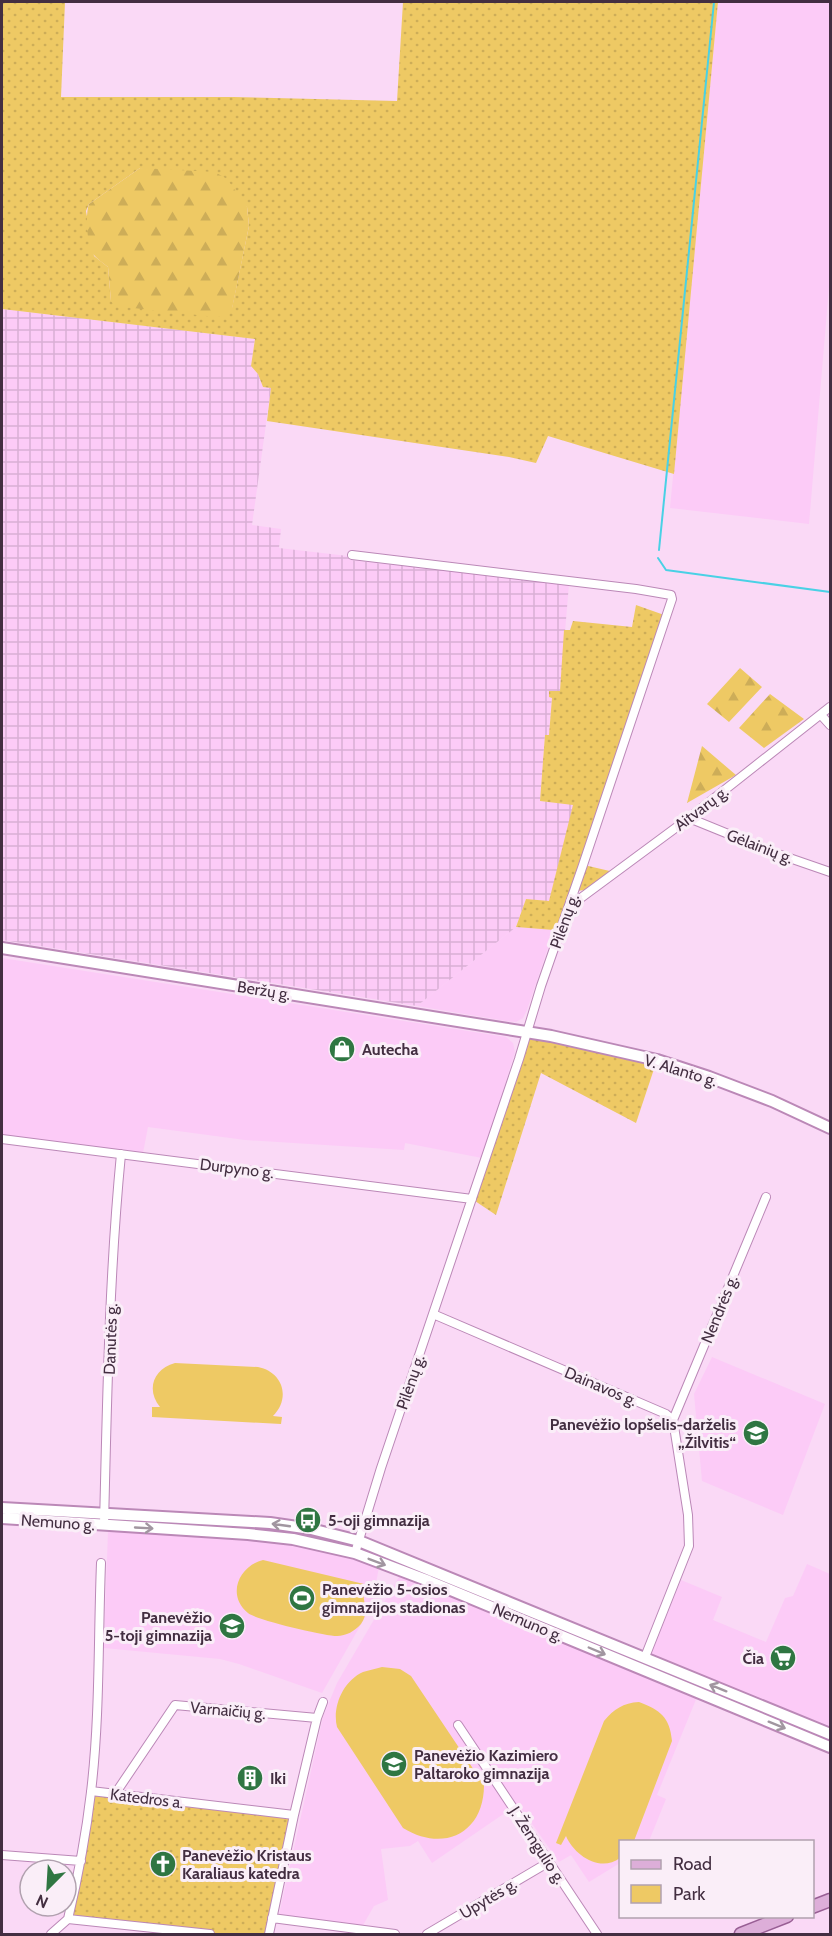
<svg xmlns="http://www.w3.org/2000/svg" width="832" height="1936" font-family="Cabin,sans-serif">
	<defs>
		<pattern id="industrial-grid" width="8" height="8" patternUnits="userSpaceOnUse" patternTransform="scale(1.5)"><rect width="8" height="8" fill="#fccbf7"/><path d="M0 4h8M4 0v8" fill="none" stroke="#d9afd5"/></pattern>
		<pattern id="grass-dots" width="8" height="8" patternUnits="userSpaceOnUse" patternTransform="scale(1.5)"><rect width="8" height="8" fill="#eec964"/><path d="M2 2h.1M6 6h.1" fill="none" stroke="#cdad58" stroke-width="1.8" stroke-linecap="round"/></pattern>
		<pattern id="forest-firs" width="22" height="20" patternUnits="userSpaceOnUse" patternTransform="scale(1.5)"><rect width="22" height="20" fill="#eec964"/><path d="M5 1l3.5 6h-7zM16 11l3.5 6h-7z" fill="#cdad58"/></pattern>
	</defs>
	<rect width="100%" height="100%" fill="#fad9f6"/>
	<path fill="#fccbf7" d="M718 2H830V275L809 524 670 508Z
		M516 927 554 930 527 1010 523 1018 516 1022 506 1021 417 1006Z
		M2 958 506 1037 513 1043 515 1052 482 1158 405 1143 404 1150 245 1140 148 1127 143 1153 2 1135Z
		M712 1357 825 1404 783 1515 702 1481 694 1394Z
		M108 1531 252 1539 287 1543 343 1556 379 1567 372 1605 322 1693 239 1664 220 1659 104 1648Z
		M807 1564 830 1574V1728L651 1655 681 1580 722 1597 713 1620 766 1642 785 1598 793 1596Z
		M400 1575 697 1697 657 1795 666 1799 649 1841 620 1842V1863L589 1882 571 1855 559 1862 518 1804 432 1863 418 1841 410 1846 381 1849 388 1900 374 1906 362 1927 279 1915 323 1717 337 1683Z"/>
	<path fill="url(#industrial-grid)" d="M2 309 255 339 251 366 258 374 263 387 271 388 252 525 281 529 279 548 348 556 350 560 366 562 569 584 560 692 549 691 552 697 549 735H545L540 801 574 804 549 902 526 899 516 927 417 1006 2 940Z"/>
	<path fill="url(#grass-dots)" fill-rule="evenodd" d="M2 2H65L61 97H233L397 101 403 2H718L674 474 548 436 536 463 509 457 267 421 271 388 263 387 258 374 251 366 255 339 2 309ZM140 168 247 207 249 226 232 308 226 315 111 301 108 267 94 256 86 211 89 204Z
		M636 605 667 616 584 865 614 872 588 890 571 891 557 927 554 930 516 927 526 899 549 901 573 805 540 801 545 735H549L552 698 549 697V691H560L564 630H570L573 621 632 627Z
		M526 1031 657 1060 636 1123 541 1073 496 1215 472 1199Z
		M113 1519C190 1523 268 1524 344 1543L343 1547 112 1521Z
		M91 1791 294 1815 269 1934H210L68 1919Z"/>
	<path fill="url(#forest-firs)" d="M140 168 215 172 227 179 247 207 249 226 232 309 227 315 216 317 115 306 111 301 108 267C103 263 97 259 93 254 87 245 85 214 89 204Z
		M740 668 762 687 729 722 707 704Z
		M770 694 804 719 764 748 739 728Z
		M702 746 736 775 687 803Z"/>
	<path fill="#eec964" d="M175 1363 258 1367C283 1372 291 1398 273 1416L282 1417 281 1424 152 1417V1407H160C146 1390 153 1369 175 1363Z
		M263 1560 364 1584C360 1598 371 1610 361 1624 355 1631 346 1636 337 1636 325 1636 256 1620 248 1613 226 1595 239 1566 263 1560Z
		M382 1667 400 1669 411 1676 484 1785C484 1833 444 1853 403 1828L337 1727C332 1707 343 1681 363 1672 369 1670 376 1669 382 1667Z
		M639 1702C660 1710 670 1717 672 1741L634 1841 620 1842V1858C600 1873 574 1855 566 1836L561 1845 556 1843 604 1721C614 1709 623 1703 639 1702Z"/>
	<g fill="none" stroke-linecap="round" stroke-linejoin="round">
		<path stroke="#49d1e5" stroke-width="2" d="M659 550 714 2
			M658 558 666 570 830 592"/>
		<defs>
			<path id="street" d="M352 555 636 589 671 595 672 599 583 865 541 986 519 1059 381 1468 355 1553
				M821 715 830 725
				M689 818 775 853 830 872
				M570 906 689 818 830 707
				M2 1139 472 1199
				M433 1314 666 1414 673 1420 688 1515 689 1546 645 1657
				M673 1420 766 1197
				M104 1525C107 1402 109 1277 121 1154
				M458 1725 597 1934
				M91 1791 294 1815
				M115 1794 175 1705 317 1718
				M2 1855 81 1861
				M272 1918 395 1934
				M68 1919C78 1877 86 1835 91 1792 100 1717 98 1640 101 1563
				M68 1919 210 1934
				M51 1934 68 1919
				M269 1934 294 1815 317 1718 323 1702
				M427 1934 549 1862"/>
			<path id="secondary" d="M2 948 551 1036 657 1060 709 1077 772 1101 830 1128
				M2 1508 270 1523 311 1529 359 1541 830 1734
				M2 1518 248 1534 293 1539 355 1553 429 1581 830 1747"/>
			<path id="primary" d="M812 1907 830 1900
				M741 1934 787 1916"/>
		</defs>
		<use href="#street" stroke="#bb88b7" stroke-width="10"/>
		<use href="#secondary" stroke="#bb88b7" stroke-width="14"/>
		<use href="#primary" stroke="#985e94" stroke-width="15"/>
		<use href="#street" stroke="#fff" stroke-width="8"/>
		<use href="#secondary" stroke="#fff" stroke-width="10"/>
		<use href="#primary" stroke="#ddaed9" stroke-width="12"/>
	</g>
	<defs><path id="oneway-shaft" d="M-6 0H5M1.5-3L5.5 0L1.5 3" fill="none" stroke-width="1.6" stroke-linecap="round" stroke-linejoin="round" transform="scale(1.5)"/></defs>
	<g stroke="#a196a0">
		<use href="#oneway-shaft" transform="translate(281 1525) rotate(-172)"/>
		<use href="#oneway-shaft" transform="translate(144 1528) rotate(3)"/>
		<use href="#oneway-shaft" transform="translate(377 1562) rotate(21)"/>
		<use href="#oneway-shaft" transform="translate(597 1651) rotate(23)"/>
		<use href="#oneway-shaft" transform="translate(718 1688) rotate(-158)"/>
		<use href="#oneway-shaft" transform="translate(777 1725) rotate(22)"/>
	</g>
	<defs>
		<symbol id="shop-disc" viewBox="-11 -11 22 22"><circle r="9.5" fill="#2f7642" stroke="#faeef8"/><path d="M-5-2.5h2.3a2.7 3.5 0 0 1 5.4 0H5L5.5 6h-11ZM-1.5-2.5h3a1.5 2.3 0 0 0-3 0Z" fill="#fff"/></symbol>
		<symbol id="school-disc" viewBox="-11 -11 22 22"><circle r="9.5" fill="#2f7642" stroke="#faeef8"/><path d="M0-5L7-2L0 1L-7-2ZM-4 1L0 2.5L4 1V4Q0 6-4 4Z" fill="#fff"/></symbol>
		<symbol id="bus-disc" viewBox="-11 -11 22 22"><circle r="9.5" fill="#2f7642" stroke="#faeef8"/><path d="M-5-6H5V4H4V6H2V4H-2V6H-4V4H-5ZM-3.5-4V0h7V-4ZM-3.5 1.2v1.5H-2V1.2ZM2 1.2v1.5H3.5V1.2Z" fill="#fff"/></symbol>
		<symbol id="stadium-disc" viewBox="-11 -11 22 22"><circle r="9.5" fill="#2f7642" stroke="#faeef8"/><path d="M0-5a6.5 5 0 1 0 0 10a6.5 5 0 1 0 0-10ZM-3.5-1.8h7v3.6h-7Z" fill="#fff"/></symbol>
		<symbol id="supermarket-disc" viewBox="-11 -11 22 22"><circle r="9.5" fill="#2f7642" stroke="#faeef8"/><path d="M-6-5.5h2.5l.6 2H6L4.5 2H-2.5L-4.4-4H-6ZM-1.5 3.2a1.3 1.3 0 1 0 .1 0ZM3 3.2a1.3 1.3 0 1 0 .1 0Z" fill="#fff"/></symbol>
		<symbol id="building-disc" viewBox="-11 -11 22 22"><circle r="9.5" fill="#2f7642" stroke="#faeef8"/><path d="M-4-6H4V6H1V3H-1V6H-4ZM-2.5-4.3h1.7v1.8h-1.7ZM.8-4.3h1.7v1.8H.8ZM-2.5-1h1.7V.8h-1.7ZM.8-1h1.7V.8H.8Z" fill="#fff"/></symbol>
		<symbol id="church-disc" viewBox="-11 -11 22 22"><circle r="9.5" fill="#2f7642" stroke="#faeef8"/><path d="M-1.2-6h2.4v3.5h3.3v2.4h-3.3V6h-2.4V-.1h-3.3v-2.4h3.3Z" fill="#fff"/></symbol>
	</defs>
	<g fill-rule="evenodd">
		<use href="#shop-disc" x="327" y="1034" width="30" height="30"/>
		<use href="#school-disc" x="741" y="1418" width="30" height="30"/>
		<use href="#bus-disc" x="293" y="1505" width="30" height="30"/>
		<use href="#stadium-disc" x="287" y="1583" width="30" height="30"/>
		<use href="#school-disc" x="217" y="1611" width="30" height="30"/>
		<use href="#supermarket-disc" x="768" y="1643" width="30" height="30"/>
		<use href="#school-disc" x="379" y="1749" width="30" height="30"/>
		<use href="#building-disc" x="235" y="1763" width="30" height="30"/>
		<use href="#church-disc" x="148" y="1849" width="30" height="30"/>
	</g>
	<g text-anchor="middle" stroke-width="6" stroke-linejoin="round" paint-order="stroke">
		<g font-size="16" fill="#432e41" stroke="#faeef8">
			<text transform="translate(701 808) rotate(-37)" y="6">Aitvarų g.</text>
			<text transform="translate(760 846) rotate(21)" y="6">Gėlainių g.</text>
			<text transform="translate(564 921) rotate(-70)" y="6">Pilėnų g.</text>
			<text transform="translate(264 990) rotate(9)" y="6">Beržų g.</text>
			<text transform="translate(681 1070) rotate(17)" y="6">V. Alanto g.</text>
			<text transform="translate(237 1168) rotate(7)" y="6">Durpyno g.</text>
			<text transform="translate(719 1309) rotate(-68)" y="6">Nendrės g.</text>
			<text transform="translate(110 1339) rotate(-88)" y="6">Danutės g.</text>
			<text transform="translate(410 1382) rotate(-71)" y="6">Pilėnų g.</text>
			<text transform="translate(601 1386) rotate(23)" y="6">Dainavos g.</text>
			<text transform="translate(58 1522) rotate(4)" y="6">Nemuno g.</text>
			<text transform="translate(528 1622) rotate(23)" y="6">Nemuno g.</text>
			<text transform="translate(228 1710) rotate(5)" y="6">Varnaičių g.</text>
			<text transform="translate(147 1798) rotate(7)" y="6">Katedros a.</text>
			<text transform="translate(538 1845) rotate(57)" y="6">J. Žemgulio g.</text>
			<text transform="translate(488 1898) rotate(-31)" y="6">Upytės g.</text>
		</g>
		<g font-size="16" font-weight="bold" fill="#432e41" stroke="#faeef8" text-anchor="start">
			<text x="362" y="1055">Autecha</text>
			<text x="736" y="1430" text-anchor="end">Panevėžio lopšelis-darželis<tspan x="736" dy="18">„Žilvitis“</tspan></text>
			<text x="328" y="1526">5-oji gimnazija</text>
			<text x="322" y="1595">Panevėžio 5-osios<tspan x="322" dy="18">gimnazijos stadionas</tspan></text>
			<text x="212" y="1623" text-anchor="end">Panevėžio<tspan x="212" dy="18">5-toji gimnazija</tspan></text>
			<text x="764" y="1664" text-anchor="end">Čia</text>
			<text x="414" y="1761">Panevėžio Kazimiero<tspan x="414" dy="18">Paltaroko gimnazija</tspan></text>
			<text x="270" y="1784">Iki</text>
			<text x="182" y="1861">Panevėžio Kristaus<tspan x="182" dy="18">Karaliaus katedra</tspan></text>
		</g>
	</g>
	<rect width="832" height="1936" fill="none" stroke="#432e41" stroke-width="6"/>
	<rect x="619" y="1840" width="195" height="78" fill="#faeef8" stroke="#b1a1af" stroke-width="1.5"/>
	<rect x="631" y="1860" width="30" height="9" fill="#ddaed9" stroke="#b1a1af" stroke-width="1.5"/>
	<text x="673" y="1870" font-size="18" fill="#432e41">Road</text>
	<rect x="631" y="1885" width="30" height="18" fill="#eec964" stroke="#b1a1af" stroke-width="1.5"/>
	<text x="673" y="1900" font-size="18" fill="#432e41">Park</text>
	<g transform="translate(48 1888) rotate(204)"><circle r="28" fill="#faeef8" stroke="#b1a1af" stroke-width="1.5"/>
	<path d="M0-4.5L10 22L0 15L-10 22Z" fill="#2f7642"/>
	<text y="-9" font-size="16" font-weight="bold" text-anchor="middle" fill="#432e41">N</text>
	</g>
</svg>
